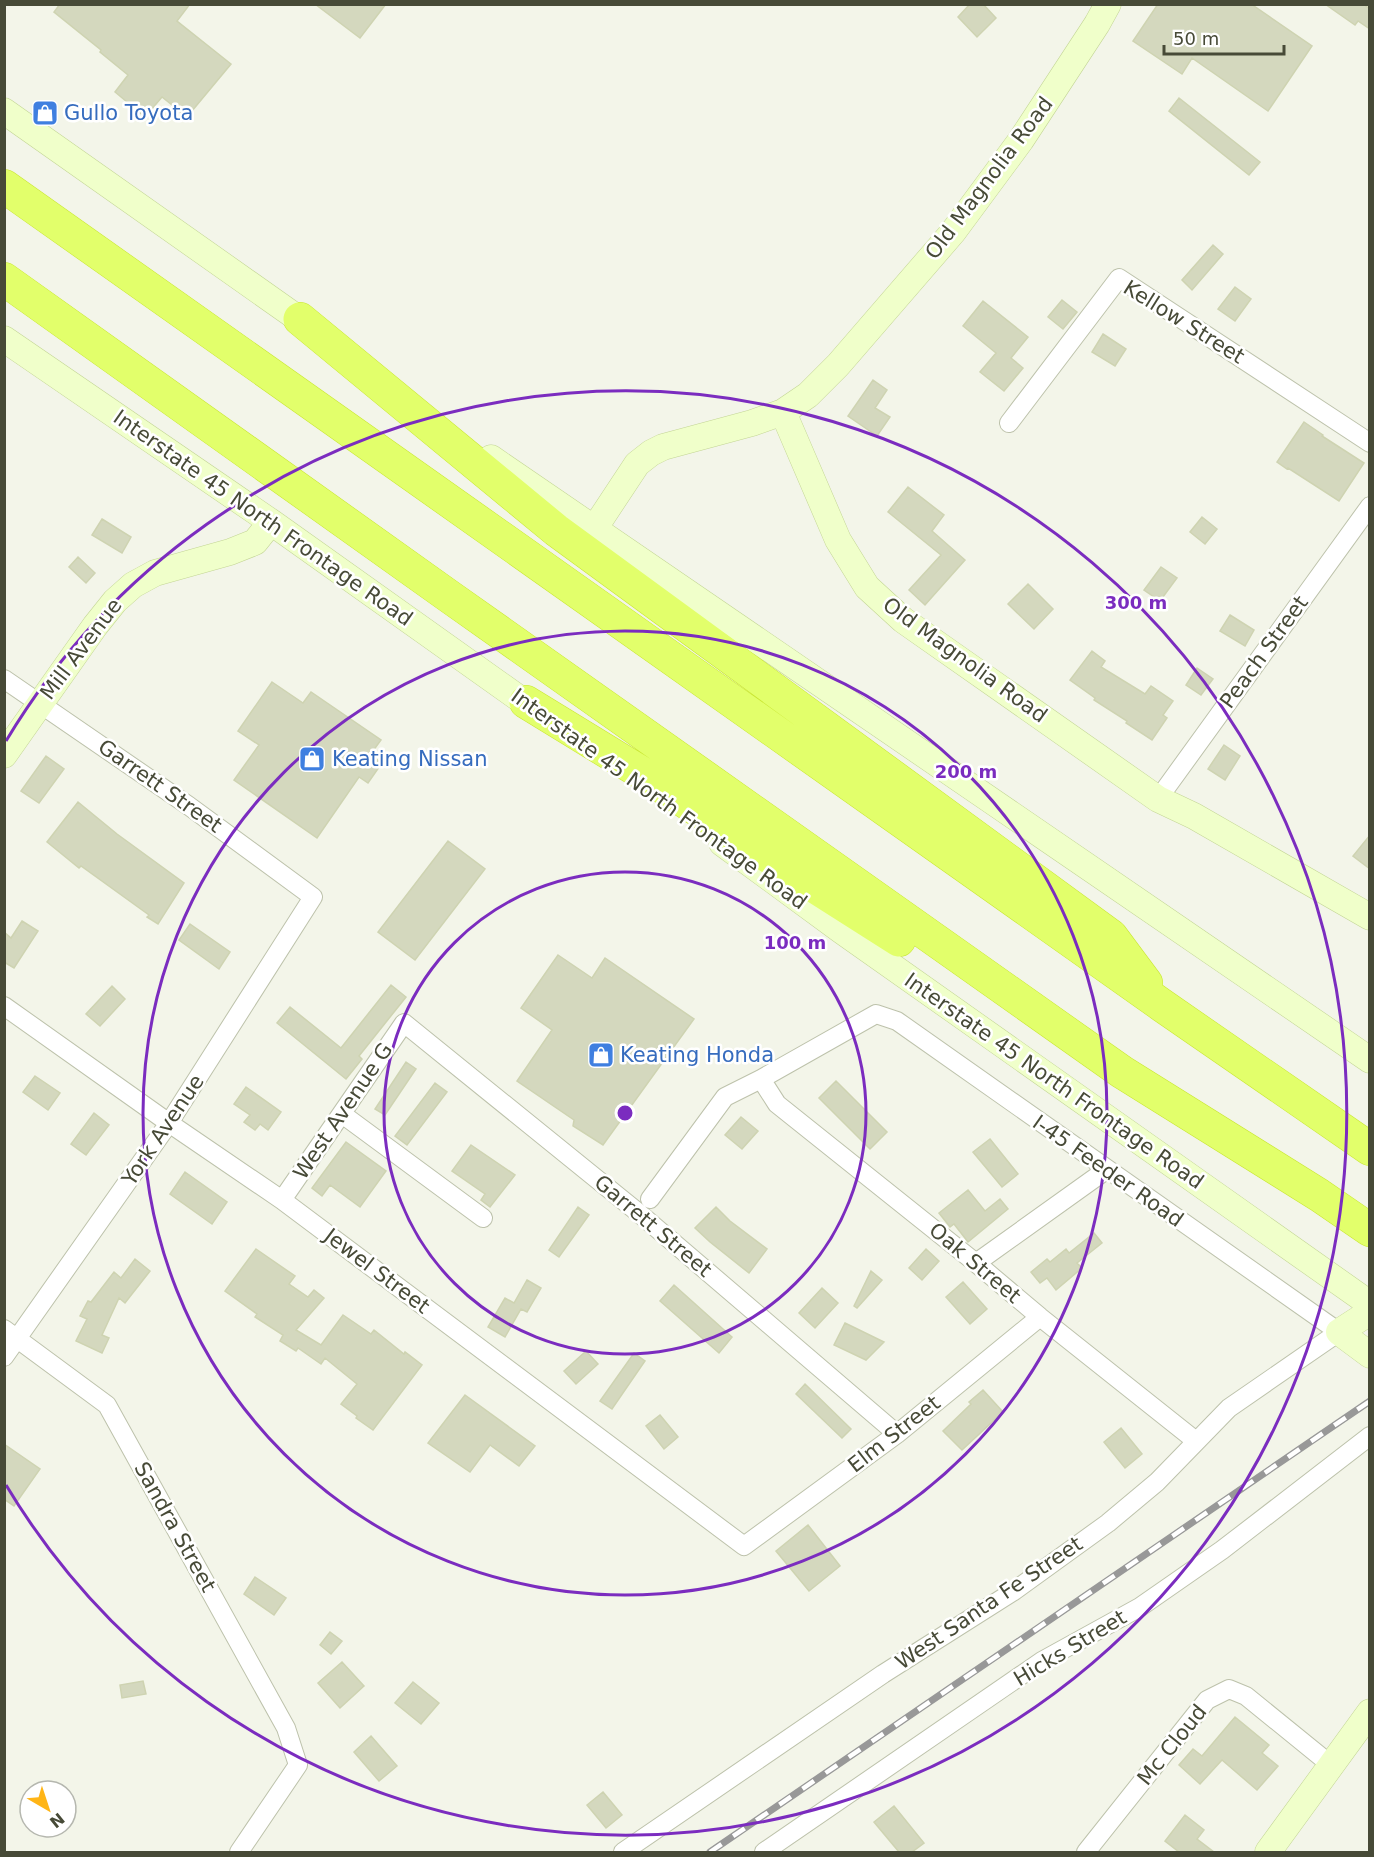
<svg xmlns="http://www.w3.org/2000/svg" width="1374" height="1857" font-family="'DejaVu Sans',sans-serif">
	<rect width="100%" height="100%" fill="#f3f5e9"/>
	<path fill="#d4d8be" stroke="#ced3b1" stroke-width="1.5" d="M60 4H190L177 21 231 64 187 117 162 97 145 117 115 92 128 75 100 52 101 50 54 12Z
		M315 4H386L360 38Z
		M970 4H983L996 18 977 37 958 17Z
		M1158 4H1251L1312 46 1268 111 1192 58 1182 74 1133 41Z
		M1325 4H1363L1370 9V29L1358 21 1355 25Z
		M1179 98 1260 162 1249 175 1169 111Z
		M1213 245 1223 254 1192 290 1182 280Z
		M1235 287 1251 299 1235 321 1218 309Z
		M1062 300 1077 312 1063 329 1048 317Z
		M983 301 1028 337 1011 358 1023 368 1004 391 980 372 996 353 963 326Z
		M1103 334 1126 349 1115 366 1092 352Z
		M873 380 887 390 875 408 890 417 877 436 848 416Z
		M1304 422 1323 435 1322 436 1364 463 1339 501 1288 468 1287 469 1277 462Z
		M908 487 944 515 932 531 965 560 925 605 909 590 941 555 888 512Z
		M1202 517 1217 529 1205 544 1190 532Z
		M102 519 131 537 122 553 92 535Z
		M78 557 95 573 86 583 69 567Z
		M1161 567 1177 578 1160 601 1144 590Z
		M1028 584 1053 609 1034 629 1008 604Z
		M1230 615 1254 630 1245 646 1220 631Z
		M1092 651 1105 661 1101 667 1145 694 1151 686 1173 701 1163 715 1167 718 1152 740 1126 723 1127 721 1094 700 1095 698 1070 680Z
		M1197 668 1213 679 1201 695 1186 685Z
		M272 682 303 703 311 692 381 740 370 755 382 763 368 783 359 777 317 838 234 780 259 745 238 731Z
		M1224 745 1240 756 1225 780 1208 769Z
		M46 756 64 769 39 803 21 791Z
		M78 802 117 834 184 883 158 924 147 917 149 915 81 866 79 868 47 842Z
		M1370 835V869L1353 856Z
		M448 841 485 869 415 960 378 932Z
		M22 921 38 931 14 968 4 962V932L11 938Z
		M190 924 230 952 219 969 179 940Z
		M558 955 592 978 605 958 694 1019 603 1145 573 1126 574 1120 517 1081 552 1030 521 1008Z
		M391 985 406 997 359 1056 362 1059 346 1079 277 1023 290 1007 341 1048Z
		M112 986 125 999 100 1026 86 1014Z
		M406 1062 416 1069 385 1115 375 1109Z
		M35 1076 60 1093 48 1110 23 1092Z
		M836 1081 887 1132 870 1149 819 1098Z
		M435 1083 447 1092 407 1145 395 1136Z
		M246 1087 281 1112 268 1130 260 1124 255 1130 244 1122 250 1115 234 1104Z
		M94 1113 109 1125 86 1155 71 1144Z
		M741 1117 758 1131 742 1149 725 1135Z
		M990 1139 1018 1174 1002 1187 973 1152Z
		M346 1142 386 1171 360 1207 330 1185 322 1196 312 1188Z
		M471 1145 515 1175 490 1207 481 1200 485 1194 452 1171Z
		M185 1172 227 1202 212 1224 170 1194Z
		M968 1190 985 1211 1000 1199 1008 1209 968 1242 954 1224 950 1227 939 1213Z
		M578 1207 589 1215 559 1257 549 1250Z
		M716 1207 730 1221 767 1249 749 1273 710 1242 695 1228Z
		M1094 1233 1102 1243 1077 1263 1082 1268 1056 1290 1047 1278 1040 1283 1031 1272 1047 1259 1050 1262 1066 1249 1069 1253Z
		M256 1249 295 1276 289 1284 308 1297 314 1290 324 1298 296 1330 321 1345 343 1315 371 1334 374 1330 404 1354 405 1352 422 1365 373 1430 356 1418 357 1416 341 1404 357 1384 325 1358 321 1364 298 1348 296 1351 280 1341 283 1335 255 1317 257 1314 225 1291Z
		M926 1249 939 1261 922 1280 909 1268Z
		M135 1259 150 1271 125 1303 119 1298 102 1335 109 1338 102 1353 76 1341 87 1319 80 1316 88 1301 91 1302 114 1272 121 1278Z
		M871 1271 882 1280 857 1308 854 1306Z
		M527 1280 541 1288 527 1312 521 1309 505 1337 488 1327 505 1298 514 1303Z
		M963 1282 987 1309 970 1324 946 1297Z
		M674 1285 732 1337 719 1353 660 1301Z
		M822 1288 838 1303 815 1328 799 1313Z
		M845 1323 884 1342 866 1360 834 1345Z
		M586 1351 598 1364 576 1384 564 1371Z
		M634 1353 645 1361 612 1409 600 1401Z
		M805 1384 851 1429 842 1438 796 1394Z
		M983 1390 1003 1412 962 1450 943 1431 971 1404 969 1402Z
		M465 1395 535 1446 519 1466 490 1445 470 1472 428 1443Z
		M660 1415 678 1437 664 1449 646 1426Z
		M1121 1428 1142 1454 1125 1468 1104 1442Z
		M4 1444 40 1469 14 1506 4 1499Z
		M808 1525 840 1566 809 1591 776 1551Z
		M255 1577 286 1598 274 1615 244 1594Z
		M330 1632 342 1641 331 1654 320 1645Z
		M342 1662 364 1686 340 1708 318 1683Z
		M143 1681 146 1694 122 1698 120 1685Z
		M413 1682 439 1703 421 1724 395 1703Z
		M1235 1717 1269 1745 1262 1753 1278 1766 1257 1790 1222 1760 1200 1784 1179 1765 1193 1749 1202 1756Z
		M371 1736 397 1766 379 1781 354 1752Z
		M603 1792 622 1815 606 1828 587 1805Z
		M894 1806 924 1843 912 1852H899L874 1822Z
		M1185 1815 1204 1830 1197 1839 1214 1852H1179L1165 1841Z"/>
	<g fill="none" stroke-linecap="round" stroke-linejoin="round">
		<defs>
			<path id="street" d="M1009 423 1119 278 1370 443
				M4 679 189 806 313 897 169 1123 4 1357
				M1158 799 1370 506
				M4 1006 169 1123 282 1200 744 1546 897 1434 1040 1317
				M761 1079 777 1104 976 1263 1040 1317 1196 1441
				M342 1114 483 1218
				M282 1200 404 1023 640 1214 897 1434
				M976 1263 1106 1170
				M4 1329 107 1405 286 1728 298 1765 239 1852
				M623 1852 883 1674 1014 1591 1108 1523 1157 1482 1229 1408 1339 1332 897 1021 876 1014 761 1079 725 1097 650 1199
				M764 1852 1042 1661 1140 1607 1222 1550 1370 1436
				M1086 1852 1207 1700 1229 1689 1246 1696 1331 1765"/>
			<path id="secondary" d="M1108 4 1097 24 1021 140 953 232 838 365 808 395 783 412 838 540 867 587 903 620 1158 799 1194 816 1370 917
				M4 111 313 329
				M4 339 271 522 541 714
				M491 458 1370 1060
				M594 529 637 464 651 453 663 447 752 423 783 412
				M4 755 95 626 115 601 133 585 155 573 230 552 255 542 271 522
				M722 843 842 931 1370 1304
				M1370 1312 1339 1332 1370 1355
				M1268 1852 1370 1712"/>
			<path id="highway" d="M4 186 1163 1006 1370 1149
				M4 279 450 597 1122 1072 1319 1195 1370 1230
				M300 319 556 530 1111 936 1146 983
				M526 702 642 773 795 874 899 940"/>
		</defs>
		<use href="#street" stroke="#bdc2ab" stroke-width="20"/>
		<use href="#secondary" stroke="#c3d595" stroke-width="27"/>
		<use href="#highway" stroke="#c9e633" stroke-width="34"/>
		<use href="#street" stroke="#fff" stroke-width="18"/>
		<use href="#secondary" stroke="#f0ffca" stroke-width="26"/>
		<use href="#highway" stroke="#e2ff6b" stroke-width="33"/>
		<defs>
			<path id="rail" d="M710 1852 1370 1401"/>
		</defs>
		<use href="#rail" stroke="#989898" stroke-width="7"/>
		<use href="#rail" stroke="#fff" stroke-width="4.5" stroke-dasharray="14" stroke-linecap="butt"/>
	</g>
	<g fill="none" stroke="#7b2cbf" stroke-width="3">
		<circle cx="625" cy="1113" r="241"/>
		<circle cx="625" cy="1113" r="482"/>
		<path d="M6 741A722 722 0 1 1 6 1485"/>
	</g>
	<defs>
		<symbol id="shop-square" viewBox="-11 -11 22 22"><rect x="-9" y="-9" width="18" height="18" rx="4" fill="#3f7fe0" stroke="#fff"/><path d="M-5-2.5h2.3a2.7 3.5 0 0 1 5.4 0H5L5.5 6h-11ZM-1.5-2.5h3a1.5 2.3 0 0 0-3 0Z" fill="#fff"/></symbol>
	</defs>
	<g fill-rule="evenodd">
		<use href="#shop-square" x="30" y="98" width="30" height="30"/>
		<use href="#shop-square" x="297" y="744" width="30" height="30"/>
		<use href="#shop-square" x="586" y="1040" width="30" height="30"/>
	</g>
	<g text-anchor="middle" stroke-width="5" stroke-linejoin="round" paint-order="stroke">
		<g font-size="21" fill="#366cbe" stroke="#fff" text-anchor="start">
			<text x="64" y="120">Gullo Toyota</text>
			<text x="332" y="766">Keating Nissan</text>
			<text x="620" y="1062">Keating Honda</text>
		</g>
		<g font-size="21" fill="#474a37" stroke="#fff">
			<text transform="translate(989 178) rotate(-53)" y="7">Old Magnolia Road</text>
			<text transform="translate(1184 322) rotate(32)" y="7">Kellow Street</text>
			<text transform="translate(263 518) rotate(35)" y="7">Interstate 45 North Frontage Road</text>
			<text transform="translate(81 649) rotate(-53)" y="7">Mill Avenue</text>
			<text transform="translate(1264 652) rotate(-54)" y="7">Peach Street</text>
			<text transform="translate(965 660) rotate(36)" y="7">Old Magnolia Road</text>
			<text transform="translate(160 786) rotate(35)" y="7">Garrett Street</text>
			<text transform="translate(659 799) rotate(36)" y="7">Interstate 45 North Frontage Road</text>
			<text transform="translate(1054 1081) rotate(35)" y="7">Interstate 45 North Frontage Road</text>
			<text transform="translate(343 1111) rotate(-56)" y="7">West Avenue G</text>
			<text transform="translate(163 1130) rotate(-56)" y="7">York Avenue</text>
			<text transform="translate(1108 1171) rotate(35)" y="7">I-45 Feeder Road</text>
			<text transform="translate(653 1226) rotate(40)" y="7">Garrett Street</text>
			<text transform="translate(975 1263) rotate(40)" y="7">Oak Street</text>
			<text transform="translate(377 1271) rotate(37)" y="7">Jewel Street</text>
			<text transform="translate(894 1434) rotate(-38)" y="7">Elm Street</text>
			<text transform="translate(175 1527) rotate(61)" y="7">Sandra Street</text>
			<text transform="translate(989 1603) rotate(-34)" y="7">West Santa Fe Street</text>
			<text transform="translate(1070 1648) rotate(-31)" y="7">Hicks Street</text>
			<text transform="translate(1172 1745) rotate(-51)" y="7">Mc Cloud</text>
		</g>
	</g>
	<circle cx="625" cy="1113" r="9" fill="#7b2cbf" stroke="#fff" stroke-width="3"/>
	<g font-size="18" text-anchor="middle" font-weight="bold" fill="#7b2cbf" stroke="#fff" stroke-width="5" stroke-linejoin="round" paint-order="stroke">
		<text x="1136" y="609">300 m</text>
		<text x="966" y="778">200 m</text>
		<text x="795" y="949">100 m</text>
	</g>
	<rect width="1374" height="1857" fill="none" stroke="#474a37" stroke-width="12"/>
	<g transform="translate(48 1809) rotate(141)"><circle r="28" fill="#ffffff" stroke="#b5b7af" stroke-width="1.5"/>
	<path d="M0-4.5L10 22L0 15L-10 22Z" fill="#ffb517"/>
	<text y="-9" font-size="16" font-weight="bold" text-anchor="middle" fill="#474a37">N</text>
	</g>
	<path d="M1164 45v9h120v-9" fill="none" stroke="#474a37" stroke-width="3"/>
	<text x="1173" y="45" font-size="18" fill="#474a37" stroke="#ffffff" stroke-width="4.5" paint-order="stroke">50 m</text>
</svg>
